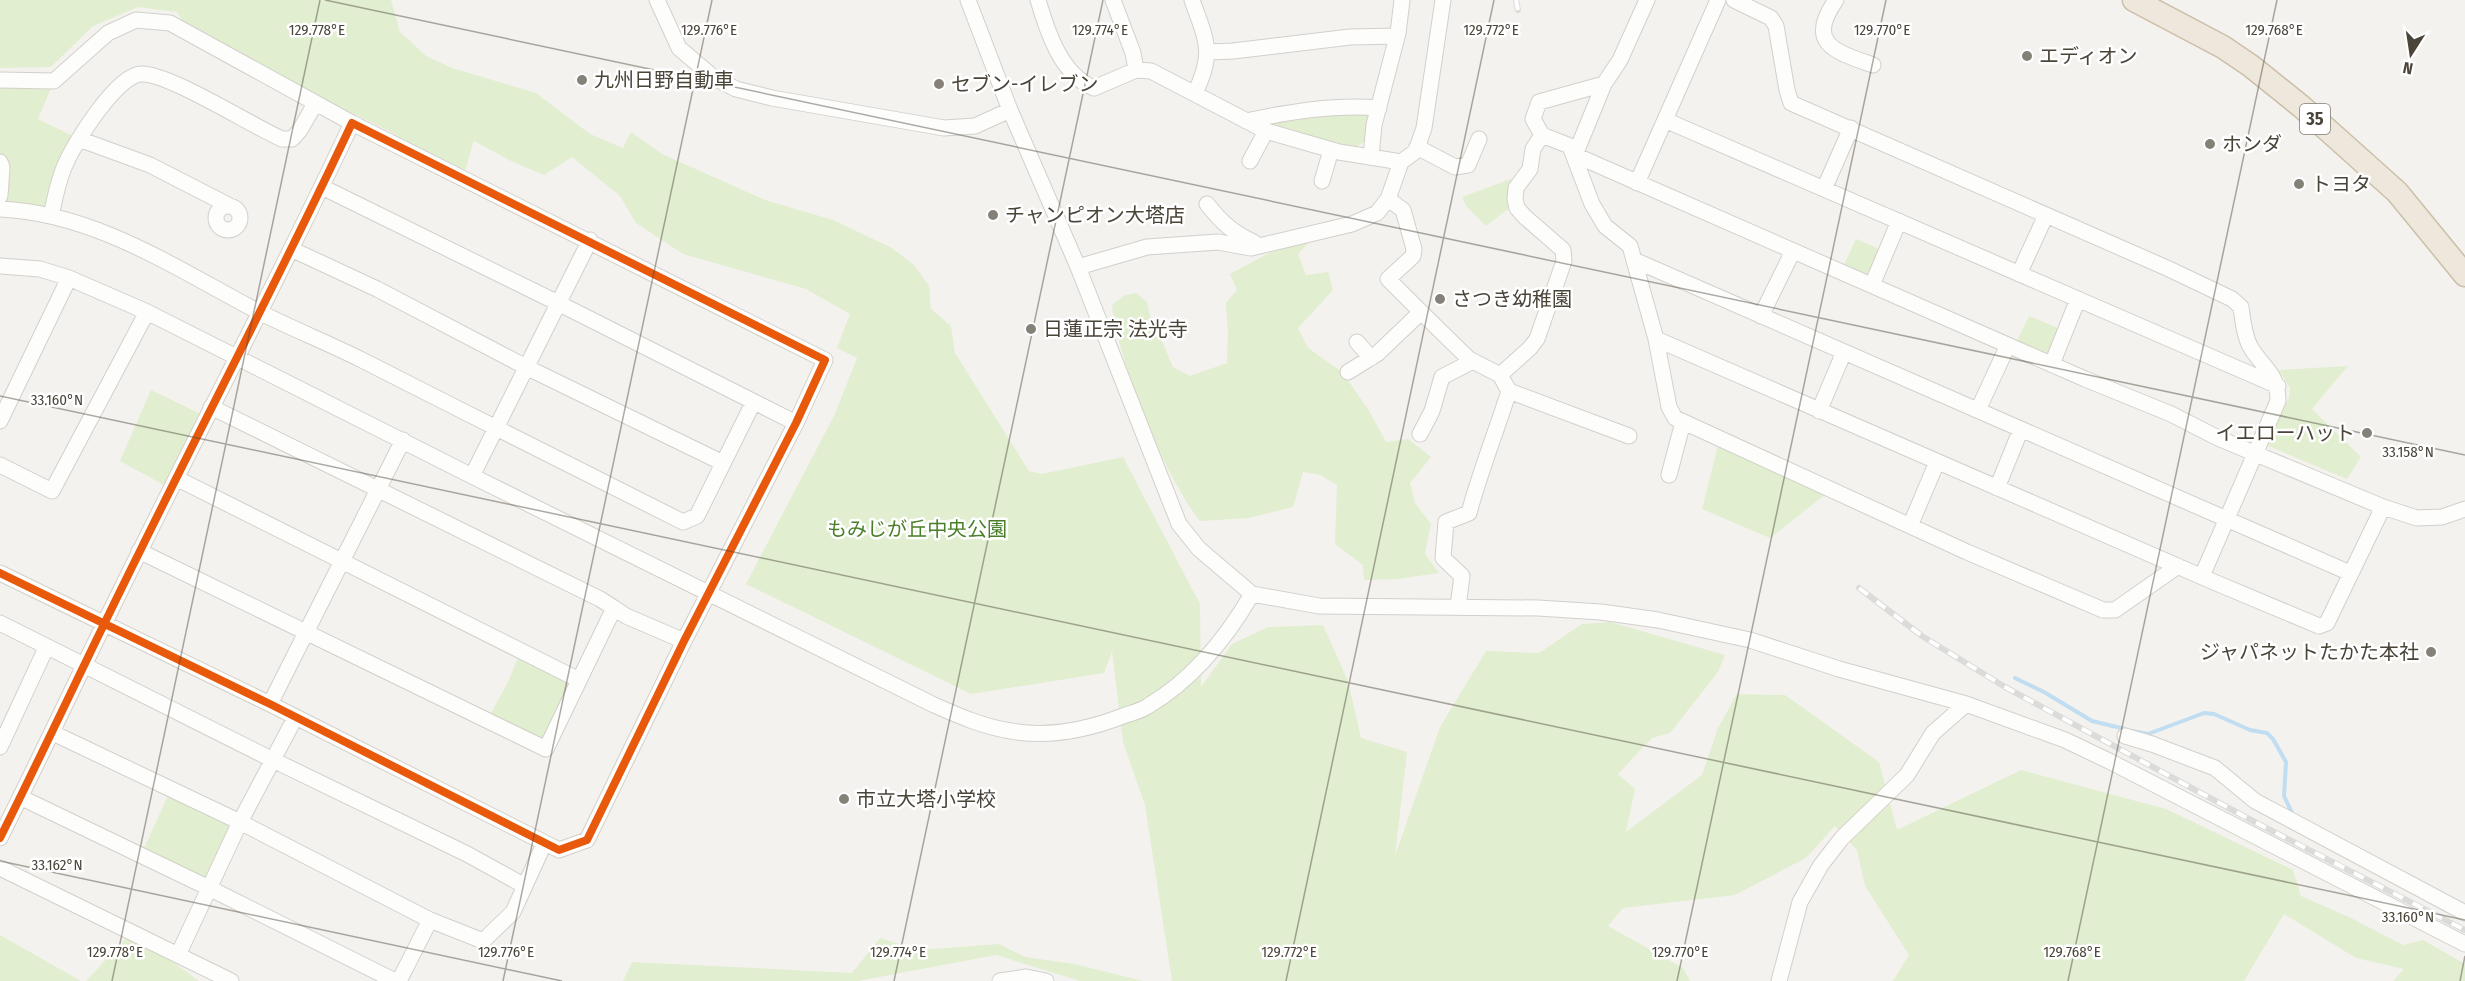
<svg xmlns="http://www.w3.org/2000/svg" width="2465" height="981" font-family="'Fira Sans Condensed','Noto Sans JP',sans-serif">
	<rect width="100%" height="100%" fill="#f4f2ee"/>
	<path fill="#e1eecf" d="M0 0H391L400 32 426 56 452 68 536 93 590 134 623 148 631 132 662 154 765 200 833 220 892 248 914 265 929 286 931 309 951 326 955 353 1029 471 1042 474 1123 457 1200 604 1201 687 1232 644 1268 627 1323 625 1348 681 1361 738 1407 752 1395 856 1440 727 1486 651 1539 653 1582 624 1610 622 1725 655 1718 672 1670 733 1652 738 1618 774 1635 789 1626 832 1702 775 1718 728 1737 694 1785 695 1879 762 1897 830 2021 770 2166 809 2293 870 2301 896 2351 918 2403 945 2423 940 2465 964V981H2393L2404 969 2356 958 2284 914 2244 981H1893L1909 955 1865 886 1857 850 1835 826 1806 858 1735 895 1623 908 1608 926 1683 968 1690 981H1172L1145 805 1123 742 1112 651 1104 673 971 694 746 584 835 414 857 358 837 348 850 314 806 289 683 254 636 223 620 196 572 157 544 175 511 161 474 141 476 133 463 178 392 143 395 134 190 33 177 12 138 7 93 26 51 67 0 68Z
		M0 80 54 81 38 119 79 139 51 216 0 209Z
		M1366 111 1372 118 1364 142 1356 147 1267 126 1301 115 1314 118Z
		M1511 179 1512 206 1486 226 1467 207 1462 197Z
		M1856 239 1884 251 1871 280 1843 267Z
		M1311 240 1298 254 1306 275 1328 272 1333 290 1298 328 1308 348 1342 372 1368 409 1386 442 1408 439 1431 457 1410 483 1415 503 1431 524 1425 554 1439 573 1397 579 1364 580 1363 565 1335 544 1337 485 1320 475 1303 472 1293 507 1249 518 1200 521C1165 477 1118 361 1112 305L1125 295 1136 293 1147 302 1153 329 1160 337 1173 367 1190 376 1227 363 1228 333 1226 303 1237 290 1230 274 1267 254Z
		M2029 316 2060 329 2047 356 2016 343Z
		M2348 366 2312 409 2361 457 2347 479 2266 445 2289 398 2290 388 2279 370Z
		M151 390 207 417 171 489 120 461Z
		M1718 446 1826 494 1770 538 1702 509Z
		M519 655 567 680 570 688 548 735 541 740 489 717 508 682Z
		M171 789 240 822 209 888 141 855Z
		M132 932 199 981H86Z
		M0 935 81 981H0Z
		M880 938 919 950 999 944 1025 957 1074 964 1143 981H1080L996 955 858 981H623L632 962 852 973Z"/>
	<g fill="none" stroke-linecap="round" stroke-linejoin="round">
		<path stroke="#c0ddf1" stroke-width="4" d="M2015 678 2044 692 2092 721 2125 729
			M2132 731 2148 734 2204 713 2214 714 2250 730 2267 733 2273 739 2286 762 2284 796 2293 815"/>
		<defs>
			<path id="minor" d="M657 0 679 48 713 77 736 89 772 98 944 128 975 126 1010 110
				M968 0 1010 110 1078 267 1179 524 1199 549 1252 594 1319 606 1538 608 1601 612 1658 620 1750 640 1839 669 1966 704 2065 740 2109 761 2465 944
				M1038 0C1047 31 1061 75 1094 88L1136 70 1151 71 1266 131 1339 152 1401 162
				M1113 0 1133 53 1136 70
				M1192 0C1206 40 1215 52 1195 93
				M1647 0 1620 60 1604 84 1539 102 1533 119 1542 135 1570 146 1592 204 1605 226 1630 246 1656 339 2214 582 2319 626 2327 623 2383 507
				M1734 0 1771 18 1776 26 1787 90 1791 103 2169 269 2232 299 2241 307C2243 321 2244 336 2251 348 2264 369 2278 373 2278 401L2202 576
				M1836 0C1805 44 1836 52 1873 65
				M1209 52 1233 51 1350 37 1397 36
				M0 80 54 81 108 33 136 20 170 23 352 123
				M1665 120 2278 386
				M1246 121C1289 112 1334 104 1379 108
				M79 139 150 165 228 205
				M1417 147 1455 167 1468 165 1479 139
				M1575 155 2085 379 2171 414 2218 438 2383 507 2417 518 2442 517 2465 509
				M1575 155 1604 84
				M1371 156 1374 125 1398 33 1402 0
				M1250 161 1266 131
				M0 162 2 167 0 196
				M1322 181 1331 150
				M1637 183 1718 0
				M322 187 558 303 796 423
				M1824 189 1851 128
				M1388 199 1403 210 1414 249 1413 256 1388 279 1421 312
				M1207 204C1223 224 1232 232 1255 243
				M216 218a12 12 0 1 1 24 0a12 12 0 1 1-24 0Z
				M0 209C95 213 177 269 259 312 293 329 328 343 362 360 469 414 576 469 683 522L697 516 753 403
				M51 216C55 198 58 180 66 163 75 142 117 75 141 74 167 72 252 126 282 139H292L300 130 315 104
				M291 249 377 289 526 367 723 463
				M1634 260 2350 573
				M0 266 40 269 69 278 147 312 472 476 934 705C959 716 984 727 1011 731 1050 738 1087 730 1123 716 1131 713 1141 711 1148 706 1192 680 1227 637 1252 594
				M1078 267 1147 247 1218 242 1251 248 1352 224 1377 213 1388 199 1401 162 1416 151 1424 128 1443 0
				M2019 274 2046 215
				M1872 285 1899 221
				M1761 316 1793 251
				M1656 339 1669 407 1675 418 1967 552 2103 610H2115L2178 566
				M1357 342 1371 358
				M2052 364 2078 299
				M1348 372 1377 354 1421 312 1469 359 1500 375
				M1509 391 1500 375 1530 348 1537 339 1564 261 1563 250 1525 217 1517 208 1515 199 1516 188 1530 169 1533 149 1542 135
				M211 407 600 599 614 608
				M1978 410 2008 345
				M1819 411 1844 352
				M0 421 69 278
				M1420 434 1432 411 1442 377 1473 361
				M0 465 52 491 147 312
				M1669 475 1683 422
				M472 476 590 240
				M176 478 579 680
				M1997 488 2021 429
				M1910 526 1937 462
				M139 551 546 749 614 608 626 616 684 641
				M0 573 270 704 559 850 587 840 684 641 796 423 825 360 352 123C285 266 211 407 141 549 93 645 48 742 0 838
				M1458 607 1462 576 1443 558 1446 522 1469 513C1480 472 1496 432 1509 391L1629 436
				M0 623 273 760 467 854 525 886
				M270 704 403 440
				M53 733 240 822 430 920 483 941 513 912 544 844
				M2125 736 2152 744 2215 768 2255 801 2465 913
				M0 747 46 648
				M20 797 209 888 395 981
				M0 868 231 981
				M178 955 240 822 295 718
				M399 981 430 920
				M1000 981 1026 977 1046 981
				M1779 981 1800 902 1821 865 1842 838 1907 775 1933 733 1966 704"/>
			<path id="highway" d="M2134 0 2223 47 2251 66 2302 107 2397 192 2465 275"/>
		</defs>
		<use href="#minor" stroke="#d2d0cb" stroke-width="17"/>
		<use href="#highway" stroke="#ccbfa9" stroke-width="25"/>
		<use href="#minor" stroke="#fdfdfc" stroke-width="15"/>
		<use href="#highway" stroke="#ede8db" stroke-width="22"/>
		<defs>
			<path id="rail" d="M1516 0 1518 10
				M1859 588 1922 636 2005 687 2249 819 2465 930"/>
		</defs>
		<use href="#rail" stroke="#dbdbda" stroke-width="6"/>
		<use href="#rail" stroke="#fff" stroke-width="4" stroke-dasharray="11" stroke-linecap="butt"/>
		<defs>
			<path id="cycleway" d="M0 573 270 704 559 850 587 840 684 641 796 423 825 360 352 123C285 266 211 407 141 549 93 645 48 742 0 838"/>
		</defs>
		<use href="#cycleway" stroke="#fff" stroke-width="11"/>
		<use href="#cycleway" stroke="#e8590c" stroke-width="8"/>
	</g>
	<path fill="none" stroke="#4b4439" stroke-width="1.5" stroke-opacity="0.45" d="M325 0 2465 455M0 396 2465 920M0 861 562 981M112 981 320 0M503 981 712 0M894 981 1103 0M1286 981 1494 0M1677 981 1886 0M2068 981 2277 0M2460 981 2465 956"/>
	<g fill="#868178" stroke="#fff" stroke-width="2">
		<circle cx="2027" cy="56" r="6"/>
		<circle cx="582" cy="80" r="6"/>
		<circle cx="939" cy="84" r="6"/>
		<circle cx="2210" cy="144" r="6"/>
		<circle cx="2299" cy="184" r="6"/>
		<circle cx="993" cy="215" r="6"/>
		<circle cx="1440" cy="299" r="6"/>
		<circle cx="1031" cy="329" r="6"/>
		<circle cx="2367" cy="433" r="6"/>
		<circle cx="2431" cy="652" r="6"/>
		<circle cx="844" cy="799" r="6"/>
	</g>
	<g text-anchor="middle" stroke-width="5" stroke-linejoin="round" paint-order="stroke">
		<rect fill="#fff" stroke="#817c74" stroke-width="1.5" x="2300" y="104" width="30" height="30" rx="4.5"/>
		<g font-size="18" font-weight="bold" fill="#4b4439">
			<text x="2315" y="125">35</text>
		</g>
		<g font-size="20" fill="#4b4439" stroke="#fff" text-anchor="start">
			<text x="2039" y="63">エディオン</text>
			<text x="594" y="87">九州日野自動車</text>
			<text x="951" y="91">セブン-イレブン</text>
			<text x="2222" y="151">ホンダ</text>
			<text x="2311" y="191">トヨタ</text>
			<text x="1005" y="222">チャンピオン大塔店</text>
			<text x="1452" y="306">さつき幼稚園</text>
			<text x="1043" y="336">日蓮正宗 法光寺</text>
			<text x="2355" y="440" text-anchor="end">イエローハット</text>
			<text x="2419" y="659" text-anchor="end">ジャパネットたかた本社</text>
			<text x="856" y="806">市立大塔小学校</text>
		</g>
		<g font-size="20" fill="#4a7f2a" stroke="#fff">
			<text x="917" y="536">もみじが丘中央公園</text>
		</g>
	</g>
	<g font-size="15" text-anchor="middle" fill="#4b4439" stroke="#fff" stroke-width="5" stroke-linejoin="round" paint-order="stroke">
		<text x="317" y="35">129.778°E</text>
		<text x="709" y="35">129.776°E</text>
		<text x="1100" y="35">129.774°E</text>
		<text x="1491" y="35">129.772°E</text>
		<text x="1882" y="35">129.770°E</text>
		<text x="2274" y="35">129.768°E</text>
		<text x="57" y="405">33.160°N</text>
		<text x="2408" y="457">33.158°N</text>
		<text x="57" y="870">33.162°N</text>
		<text x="2408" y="922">33.160°N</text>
		<text x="115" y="957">129.778°E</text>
		<text x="506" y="957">129.776°E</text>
		<text x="898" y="957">129.774°E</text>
		<text x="1289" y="957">129.772°E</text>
		<text x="1680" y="957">129.770°E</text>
		<text x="2072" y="957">129.768°E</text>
	</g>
	<g transform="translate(2411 54) rotate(192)" stroke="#ffffff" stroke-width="4.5" paint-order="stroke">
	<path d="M0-4.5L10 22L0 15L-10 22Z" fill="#4b4439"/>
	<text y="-9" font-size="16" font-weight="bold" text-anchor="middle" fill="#4b4439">N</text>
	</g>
</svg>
